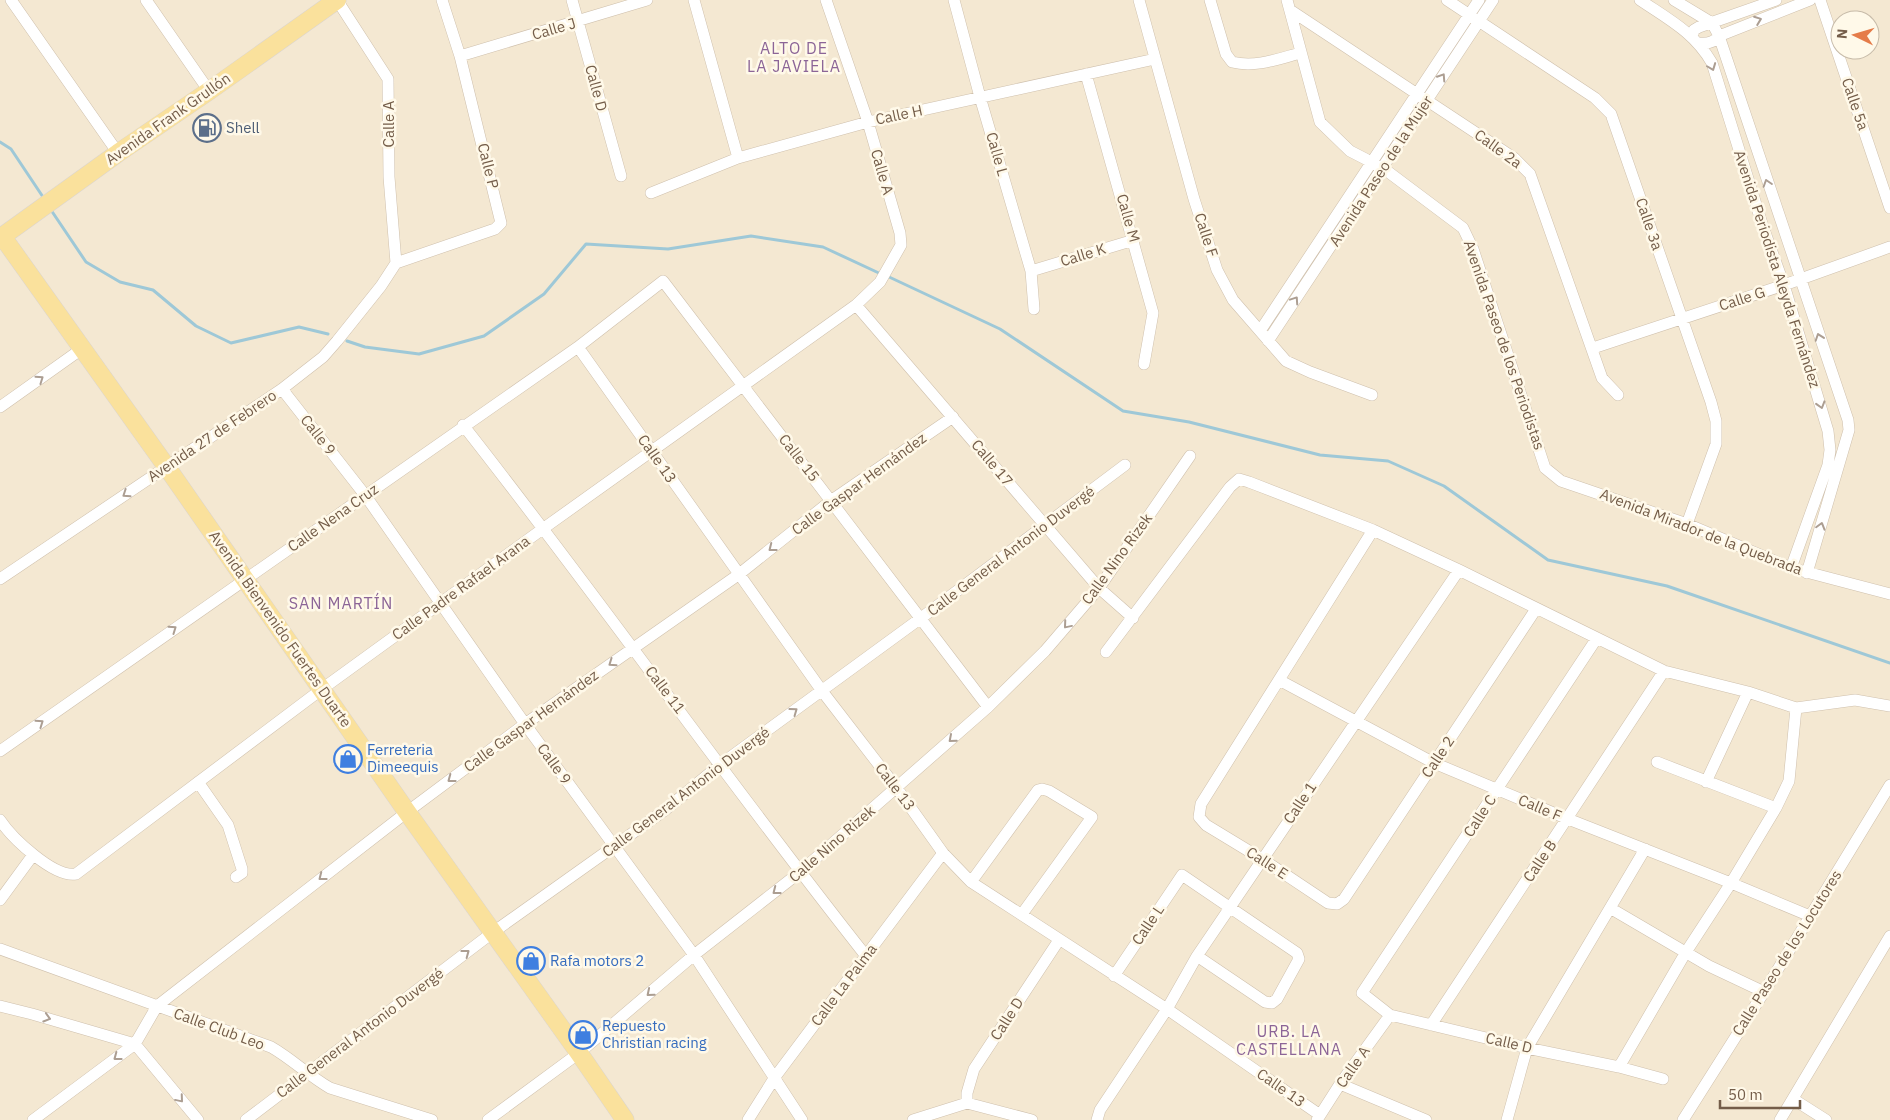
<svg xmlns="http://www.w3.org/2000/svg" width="1890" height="1120" font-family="'IBM Plex Sans',sans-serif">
	<rect width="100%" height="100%" fill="#fcf5e3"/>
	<path fill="#f4e8d2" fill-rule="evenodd" d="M0 0H1890V1120H0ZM1840 20H1870V50H1840Z"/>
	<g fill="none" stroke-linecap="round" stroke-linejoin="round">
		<path stroke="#9ec8d7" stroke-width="3" d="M0 142 11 149 45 200
			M51 210 86 262 120 282 153 290 196 326 231 343 299 327 328 334
			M887 276 1000 329 1123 411 1189 422 1320 455 1388 461 1444 486 1548 560 1667 586 1890 663
			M347 341 365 347 419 354 484 336 544 294 586 244 668 249 751 236 823 247 881 274"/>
		<defs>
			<path id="street" d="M11 0 118 153
				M146 0 209 91
				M337 0 388 79 389 177 396 263
				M572 0 621 176
				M694 0 738 158
				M954 0 980 97 1031 271 1034 309
				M1139 0 1194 199 1217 270 1233 300 1286 361 1310 372 1372 395
				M1210 0 1226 54 1232 62C1255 68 1278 59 1300 53
				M1287 0 1320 122 1350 151 1383 168 1463 228 1473 249 1545 468 1561 481 1687 524 1791 568 1890 594
				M1447 0 1595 98 1611 114 1711 402 1716 421V444L1687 524
				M1640 0C1668 19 1694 32 1712 63L1763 227 1784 285 1828 431 1830 450 1828 465 1791 568
				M1674 0 1712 23 1719 36 1848 420 1849 430 1807 573
				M1820 0 1890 208
				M1290 10 1514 158 1530 174 1602 378 1618 395
				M1692 36 1694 30 1699 27 1776 0
				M1698 43C1706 44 1714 43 1719 36L1810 0
				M460 56 647 0
				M1086 74 1153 313 1144 364
				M651 193 738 158 868 122 1155 59
				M396 263 495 229 501 223 460 56 442 0
				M1031 271 1134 240
				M856 305 1099 588 1133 618
				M1260 331 1479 0
				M1268 341 1493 0
				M578 347 822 691 896 787 943 853 971 882 1167 1009 1320 1115
				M1593 348 1784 285 1890 247
				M282 389 365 495 525 724 694 955 802 1120
				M0 407 83 348
				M463 425C601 600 728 782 866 956
				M1373 530 1201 804 1199 817 1206 825 1262 859 1328 903 1337 904 1344 899 1536 609
				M1459 570 1664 671 1748 692 1796 708 1855 700 1890 706
				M0 579 282 389 323 357 337 341 381 286 396 263
				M1597 638 1362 993 1390 1015 1527 1048 1619 1067 1663 1079
				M1279 680 1434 763 1568 819 1731 883 1810 916
				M0 751 578 347 663 281 988 707
				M1657 762 1776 808
				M198 782 228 825 242 869V873L236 877
				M1706 782 1748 692
				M0 820C12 838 54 878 76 874L322 689 544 528 856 305 880 282 901 245 900 233 868 122 826 0
				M971 882 1038 790 1042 789 1049 791 1092 817 1022 914
				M0 900 33 855
				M1610 908 1709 966 1764 992
				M0 949 271 1047C292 1059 309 1076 330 1088L432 1120
				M1114 976 1182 875 1297 953 1299 959 1277 999 1272 1003 1265 1002 1197 956
				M0 1006 32 1014 135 1044 198 1120
				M1431 1025 1664 671
				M1619 1067 1686 952 1731 883 1776 808 1789 781 1796 708
				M1340 1084 1426 1120
				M1793 1099 1826 1120
				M967 1103V1093L974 1069 1059 940
				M33 1120 135 1044 157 1006 407 812 525 724 738 575 832 500 953 417
				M246 1120 492 933 665 810 721 764 921 618 1125 465
				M488 1120 579 1053 694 955 800 872 988 707 1045 651 1099 588 1190 456
				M748 1120 775 1077 943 853
				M913 1120 967 1103 1032 1120
				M1097 1120 1100 1110 1167 1009 1197 956 1459 570 1373 530 1249 482 1239 479 1230 487 1106 652
				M1317 1120 1340 1084 1390 1015
				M1507 1120 1527 1048 1645 849
				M1683 1120 1764 992 1890 785
				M1780 1120 1890 936"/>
			<path id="primary" d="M2 236 166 466 407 812 579 1053 625 1120
				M0 238 118 153 209 91 337 0"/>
		</defs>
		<use href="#street" stroke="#cfc0ad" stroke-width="12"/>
		<use href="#primary" stroke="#dbd5d0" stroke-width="19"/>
		<use href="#street" stroke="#fff" stroke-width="11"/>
		<use href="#primary" stroke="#fae19c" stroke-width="18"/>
	</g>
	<defs><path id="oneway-chevron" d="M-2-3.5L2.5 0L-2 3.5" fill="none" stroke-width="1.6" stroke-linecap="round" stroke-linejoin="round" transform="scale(1.25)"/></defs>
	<g stroke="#ac9e92">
		<use href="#oneway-chevron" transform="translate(1758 20) rotate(-21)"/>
		<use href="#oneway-chevron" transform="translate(1712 67) rotate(69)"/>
		<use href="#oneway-chevron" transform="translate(1442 77) rotate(-57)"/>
		<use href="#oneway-chevron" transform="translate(1767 183) rotate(-108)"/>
		<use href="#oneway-chevron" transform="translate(1295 300) rotate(-56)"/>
		<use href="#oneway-chevron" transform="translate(1819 337) rotate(-109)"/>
		<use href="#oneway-chevron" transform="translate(40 379) rotate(-35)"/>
		<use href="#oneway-chevron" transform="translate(1821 405) rotate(73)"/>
		<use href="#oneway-chevron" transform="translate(126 494) rotate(146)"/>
		<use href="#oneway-chevron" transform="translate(1821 526) rotate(-74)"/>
		<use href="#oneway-chevron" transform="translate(772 548) rotate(142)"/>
		<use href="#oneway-chevron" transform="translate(1067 625) rotate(130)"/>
		<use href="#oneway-chevron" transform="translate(173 629) rotate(-35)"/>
		<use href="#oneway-chevron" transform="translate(612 663) rotate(145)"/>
		<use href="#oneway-chevron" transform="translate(794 711) rotate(-36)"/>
		<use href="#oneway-chevron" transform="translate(40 723) rotate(-35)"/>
		<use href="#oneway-chevron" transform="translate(952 739) rotate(139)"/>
		<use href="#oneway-chevron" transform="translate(451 779) rotate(143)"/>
		<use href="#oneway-chevron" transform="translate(322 877) rotate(142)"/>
		<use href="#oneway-chevron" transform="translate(776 891) rotate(142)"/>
		<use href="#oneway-chevron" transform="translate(466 953) rotate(-37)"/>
		<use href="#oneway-chevron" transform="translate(650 993) rotate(140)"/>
		<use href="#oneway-chevron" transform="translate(47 1018) rotate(17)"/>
		<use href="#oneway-chevron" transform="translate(117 1057) rotate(143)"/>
		<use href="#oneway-chevron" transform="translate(180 1099) rotate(50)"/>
	</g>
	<defs>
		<symbol id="fuel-ring" viewBox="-11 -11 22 22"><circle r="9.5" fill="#fff9e9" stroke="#5c6f8a" stroke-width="1.5"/><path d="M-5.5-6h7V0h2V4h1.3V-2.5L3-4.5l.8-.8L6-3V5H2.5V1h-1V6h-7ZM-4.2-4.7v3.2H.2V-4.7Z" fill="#5c6f8a"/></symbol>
		<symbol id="shop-ring" viewBox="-11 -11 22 22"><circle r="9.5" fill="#fff9e9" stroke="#3f7fe0" stroke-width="1.5"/><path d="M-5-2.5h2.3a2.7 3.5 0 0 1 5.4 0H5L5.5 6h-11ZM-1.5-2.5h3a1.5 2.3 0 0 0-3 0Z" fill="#3f7fe0"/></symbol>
	</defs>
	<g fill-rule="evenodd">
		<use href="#fuel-ring" x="191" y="112" width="32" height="32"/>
		<use href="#shop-ring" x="332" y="743" width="32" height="32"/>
		<use href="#shop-ring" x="515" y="945" width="32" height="32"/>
		<use href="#shop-ring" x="567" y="1019" width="32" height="32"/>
	</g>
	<g text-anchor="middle" stroke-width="5" stroke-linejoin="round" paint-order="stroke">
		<g font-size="15" fill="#745d49" stroke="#fff9e9">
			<text transform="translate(554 29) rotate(-16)" y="5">Calle J</text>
			<text transform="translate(596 88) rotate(75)" y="5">Calle D</text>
			<text transform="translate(1855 104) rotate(71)" y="5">Calle 5a</text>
			<text transform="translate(899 115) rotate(-12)" y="5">Calle H</text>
			<text transform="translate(168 119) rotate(-35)" y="5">Avenida Frank Grullón</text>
			<text transform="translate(389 124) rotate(-90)" y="5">Calle A</text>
			<text transform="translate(1498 149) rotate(36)" y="5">Calle 2a</text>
			<text transform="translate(997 154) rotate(74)" y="5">Calle L</text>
			<text transform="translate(488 166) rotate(76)" y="5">Calle P</text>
			<text transform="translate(1381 171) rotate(-57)" y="5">Avenida Paseo de la Mujer</text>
			<text transform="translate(882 172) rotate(74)" y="5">Calle A</text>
			<text transform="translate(1128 218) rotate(74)" y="5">Calle M</text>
			<text transform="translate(1649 224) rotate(71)" y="5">Calle 3a</text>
			<text transform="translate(1206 235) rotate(72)" y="5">Calle F</text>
			<text transform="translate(1083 255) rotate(-17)" y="5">Calle K</text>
			<text transform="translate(1777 269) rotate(72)" y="5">Avenida Periodista Aleyda Fernández</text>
			<text transform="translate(1742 299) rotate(-18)" y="5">Calle G</text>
			<text transform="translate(1504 345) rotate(71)" y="5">Avenida Paseo de los Periodistas</text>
			<text transform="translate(318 435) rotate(52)" y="5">Calle 9</text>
			<text transform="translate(212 436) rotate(-34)" y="5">Avenida 27 de Febrero</text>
			<text transform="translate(799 458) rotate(52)" y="5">Calle 15</text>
			<text transform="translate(657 459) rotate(55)" y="5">Calle 13</text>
			<text transform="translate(992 463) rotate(50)" y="5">Calle 17</text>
			<text transform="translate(859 484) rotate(-36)" y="5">Calle Gaspar Hernández</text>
			<text transform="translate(333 518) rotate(-35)" y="5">Calle Nena Cruz</text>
			<text transform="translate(1701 532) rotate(21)" y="5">Avenida Mirador de la Quebrada</text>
			<text transform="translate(1011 551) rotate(-37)" y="5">Calle General Antonio Duvergé</text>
			<text transform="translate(1117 559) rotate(-54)" y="5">Calle Nino Rizek</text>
			<text transform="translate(461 588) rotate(-36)" y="5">Calle Padre Rafael Arana</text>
			<text transform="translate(280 629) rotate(55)" y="5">Avenida Bienvenido Fuertes Duarte</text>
			<text transform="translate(665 690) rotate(53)" y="5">Calle 11</text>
			<text transform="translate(531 721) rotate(-36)" y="5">Calle Gaspar Hernández</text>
			<text transform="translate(1438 757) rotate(-56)" y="5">Calle 2</text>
			<text transform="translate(554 764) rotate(54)" y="5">Calle 9</text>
			<text transform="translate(895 787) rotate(53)" y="5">Calle 13</text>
			<text transform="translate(686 792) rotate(-37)" y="5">Calle General Antonio Duvergé</text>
			<text transform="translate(1300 803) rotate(-56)" y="5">Calle 1</text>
			<text transform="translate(1540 808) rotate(23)" y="5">Calle F</text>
			<text transform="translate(1480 816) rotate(-57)" y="5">Calle C</text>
			<text transform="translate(832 844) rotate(-41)" y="5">Calle Nino Rizek</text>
			<text transform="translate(1540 861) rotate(-56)" y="5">Calle B</text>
			<text transform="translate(1267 863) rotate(33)" y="5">Calle E</text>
			<text transform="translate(1148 925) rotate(-56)" y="5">Calle L</text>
			<text transform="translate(1787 953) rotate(-58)" y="5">Calle Paseo de los Locutores</text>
			<text transform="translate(844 985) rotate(-53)" y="5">Calle La Palma</text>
			<text transform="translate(1007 1019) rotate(-57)" y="5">Calle D</text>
			<text transform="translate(219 1029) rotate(20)" y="5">Calle Club Leo</text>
			<text transform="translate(360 1033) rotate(-37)" y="5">Calle General Antonio Duvergé</text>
			<text transform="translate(1509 1043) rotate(13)" y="5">Calle D</text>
			<text transform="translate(1353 1067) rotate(-55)" y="5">Calle A</text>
			<text transform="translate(1281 1088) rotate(35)" y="5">Calle 13</text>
		</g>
		<g font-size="15" fill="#4e5e75" stroke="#fff9e9" text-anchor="start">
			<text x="226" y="133">Shell</text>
		</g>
		<g font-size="15" fill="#366cbe" stroke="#fff9e9" text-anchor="start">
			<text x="367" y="755">Ferreteria<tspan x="367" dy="17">Dimeequis</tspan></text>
			<text x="550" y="966">Rafa motors 2</text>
			<text x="602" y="1031">Repuesto<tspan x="602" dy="17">Christian racing</tspan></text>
		</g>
		<g font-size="16" letter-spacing="1" fill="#8c6597" stroke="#fff9e9">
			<text x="794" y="54">ALTO DE<tspan x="794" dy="18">LA JAVIELA</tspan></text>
			<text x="341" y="609">SAN MARTÍN</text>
			<text x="1289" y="1037">URB. LA<tspan x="1289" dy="18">CASTELLANA</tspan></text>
		</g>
	</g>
	<g transform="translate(1855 35) rotate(275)"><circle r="24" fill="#fff9e9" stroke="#c7bba9"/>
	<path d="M0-4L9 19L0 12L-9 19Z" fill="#e57c49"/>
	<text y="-8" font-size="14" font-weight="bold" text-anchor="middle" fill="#745d49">N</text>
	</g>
	<path d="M1720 1100v8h80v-8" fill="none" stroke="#745d49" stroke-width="2.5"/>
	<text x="1728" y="1100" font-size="15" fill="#745d49" stroke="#fff9e9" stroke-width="4" paint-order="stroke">50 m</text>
</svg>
